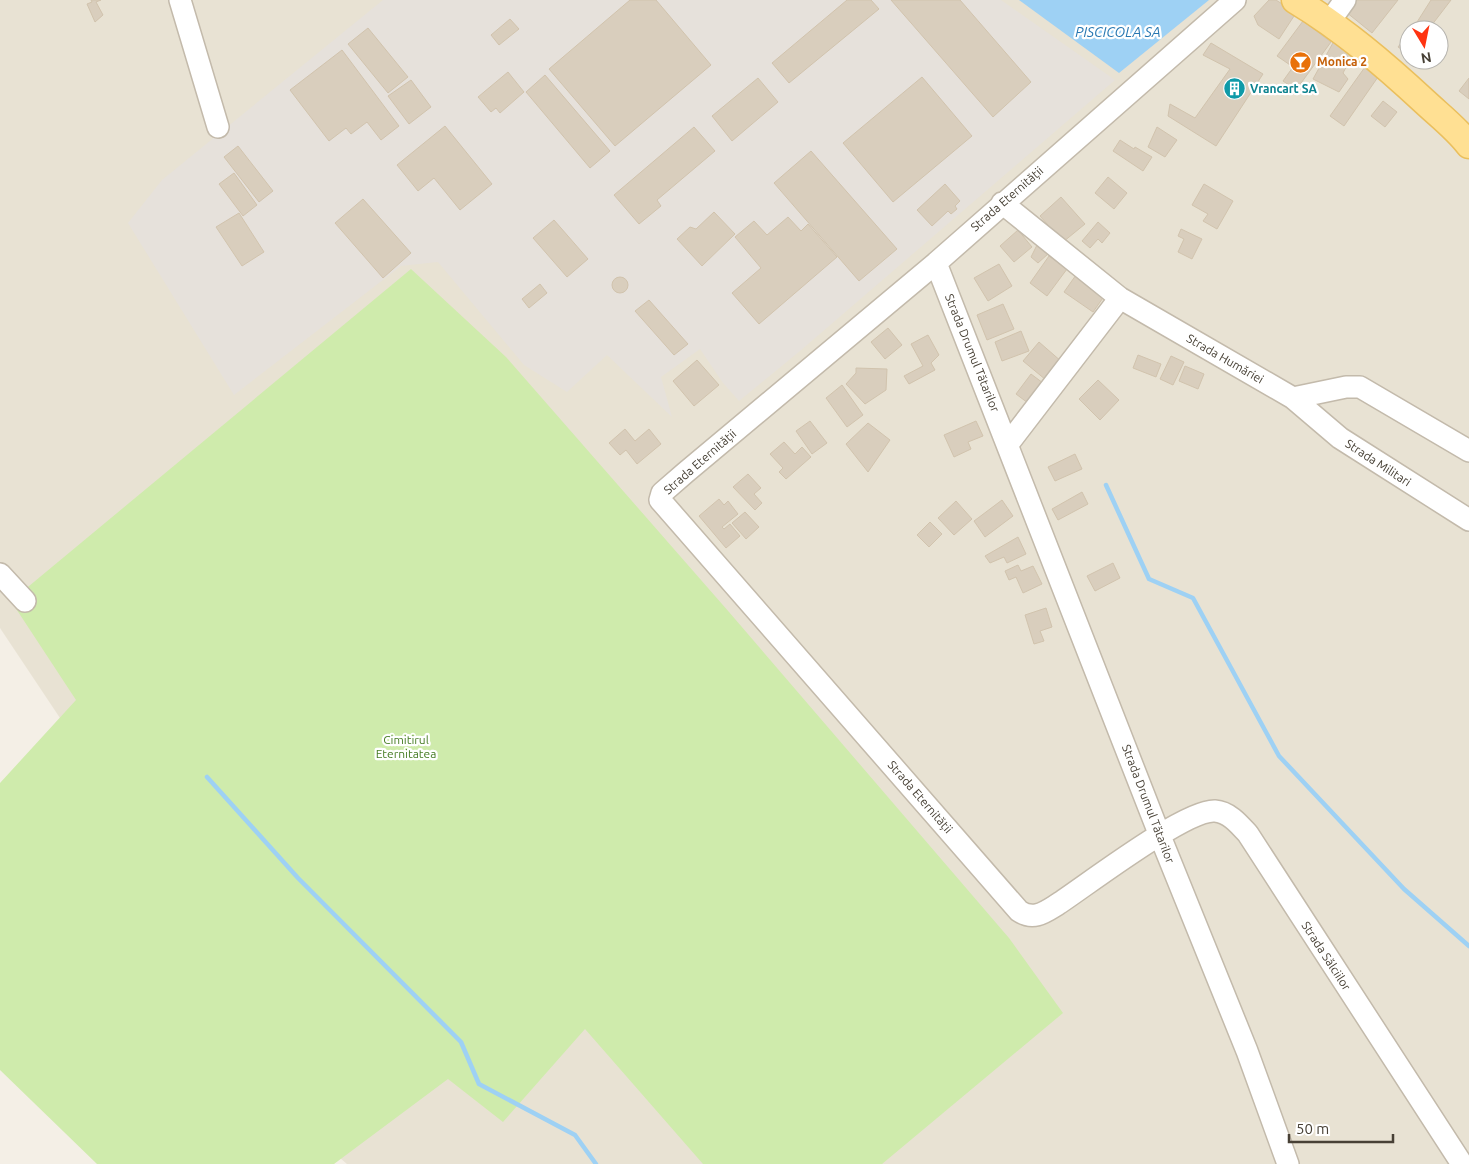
<svg xmlns="http://www.w3.org/2000/svg" width="1469" height="1164" font-family="Ubuntu,sans-serif">
	<rect width="100%" height="100%" fill="#f4efe6"/>
	<path fill="#e8e2d3" fill-rule="evenodd" d="M0 0H1469V1164H347L317 1138 134 829 0 628ZM1409 30H1439V60H1409Z"/>
	<path fill="#e6e1db" d="M383 0H1001L1115 80 800 351 739 401 723 383 700 349 661 377 672 417 607 355 567 392 524 365 438 262 401 266 234 395 128 223 162 180Z"/>
	<path fill="#cfebac" d="M411 269 506 357 729 612 1009 938 1063 1013 882 1164H703L585 1029 503 1122 448 1079 334 1164H97L0 1070V783L76 700 11 601Z"/>
	<path fill="#9ed1f4" d="M1019 0H1209L1119 73Z"/>
	<g fill="none" stroke-linecap="round" stroke-linejoin="round">
		<path stroke="#9ed1f4" stroke-width="4.5" d="M1106 485 1149 579 1193 598 1279 756 1404 889 1469 946
			M207 777 298 878 461 1042 479 1084 575 1135 596 1164"/>
	</g>
	<path fill="#d9cebd" stroke="#d1c3ad" d="M91 0H101L96 2 103 15 95 22 87 4 92 2Z
		M630 0H656L711 65 615 146 549 69Z
		M847 0H871L879 9 789 83 772 63Z
		M891 0H960L1031 82 993 117Z
		M1269 0H1276L1296 13 1279 39 1258 25 1254 16Z
		M1355 0H1398L1372 33 1346 12Z
		M1431 0H1451L1428 30H1412Z
		M510 19 519 29 499 45 491 35Z
		M1303 21 1331 42 1296 90 1283 81 1293 67 1277 56Z
		M368 28 408 77 388 93 348 44Z
		M1409 33V54L1398 47Z
		M1334 41 1353 54 1343 73 1348 79 1339 92 1313 79Z
		M1211 43 1263 74 1216 146 1168 116 1170 104 1195 118 1230 69 1203 55Z
		M342 50 399 126 381 140 367 122 351 134 346 128 329 141 290 90Z
		M1365 67 1378 77 1344 126 1330 116Z
		M508 72 524 92 500 113 496 108 491 112 478 97Z
		M545 75 610 151 590 168 526 92Z
		M922 77 972 136 893 202 843 143Z
		M758 78 778 102 732 141 712 116Z
		M1469 78V99L1459 91Z
		M411 80 431 107 409 124 388 96Z
		M1383 101 1397 112 1385 127 1371 116Z
		M445 126 492 184 460 210 434 178 418 191 397 165Z
		M694 127 715 151 657 200 661 206 639 224 614 195Z
		M1157 127 1177 140 1165 157 1148 147Z
		M1120 140 1134 149 1135 147 1152 157 1143 171 1113 151Z
		M238 146 273 191 259 202 224 157Z
		M811 151 897 249 859 281 774 183Z
		M234 173 257 205 243 216 219 184Z
		M1108 177 1127 193 1114 209 1095 193Z
		M945 184 960 201 955 206 957 209 951 214 948 211 932 226 917 210Z
		M1204 184 1233 201 1217 229 1203 221 1208 214 1192 205Z
		M1061 197 1085 224 1063 242 1040 216Z
		M363 199 411 253 383 278 335 223Z
		M714 212 735 234 702 266 677 239 690 227 696 229Z
		M239 213 264 252 242 266 216 227Z
		M788 217 801 231 808 224 837 257 759 324 732 293 761 268 735 237 754 221 767 235Z
		M554 220 588 259 567 277 533 238Z
		M1098 222 1110 233 1102 243 1098 239 1090 248 1082 241Z
		M1181 229 1202 239 1192 259 1178 252 1184 239 1178 236Z
		M1018 230 1032 247 1014 262 1000 246Z
		M1037 245 1048 254 1038 263 1031 257Z
		M1049 256 1067 269 1047 296 1030 283Z
		M999 264 1012 286 988 301 974 278Z
		M1076 275 1105 295 1093 312 1064 292Z
		M612 285a8 8 0 1 1 16 0a8 8 0 1 1-16 0Z
		M540 284 547 293 529 308 522 299Z
		M649 300 688 344 674 355 635 311Z
		M1003 304 1014 329 987 340 977 315Z
		M888 328 902 345 885 359 871 342Z
		M1021 331 1029 351 1002 361 995 342Z
		M928 335 939 355 931 363 935 370 909 384 904 376 923 366 911 344Z
		M1039 342 1062 362 1046 380 1023 361Z
		M1138 355 1161 364 1156 377 1133 368Z
		M1171 356 1184 362 1173 385 1160 379Z
		M697 360 719 385 694 406 673 381Z
		M1185 366 1204 374 1198 389 1179 381Z
		M856 368 887 369 886 390 865 404 846 384 856 373Z
		M1031 374 1047 386 1032 406 1016 394Z
		M1098 380 1119 400 1100 420 1079 399Z
		M842 385 863 415 847 427 826 398Z
		M810 421 827 443 812 454 796 431Z
		M976 421 983 436 968 442 971 449 954 457 944 435Z
		M868 423 890 440 868 472 846 444Z
		M625 429 635 441 649 429 661 444 637 464 626 450 620 455 609 443Z
		M784 442 795 454 802 447 811 457 786 479 779 472 783 468 770 454Z
		M1075 454 1082 469 1055 481 1048 467Z
		M748 474 761 488 754 494 762 503 755 510 733 487Z
		M1082 492 1088 504 1058 520 1052 509Z
		M719 499 724 505 728 501 738 514 722 527 724 529 730 524 740 536 726 548 699 516Z
		M1002 500 1013 516 985 537 974 521Z
		M956 501 972 519 954 535 938 518Z
		M745 512 759 527 746 539 732 523Z
		M930 522 942 534 929 547 917 535Z
		M1018 537 1026 554 1007 563 1004 557 990 563 985 556Z
		M1113 563 1120 578 1095 591 1087 576Z
		M1018 565 1021 571 1033 566 1042 584 1023 593 1016 577 1009 580 1005 571Z
		M1046 608 1052 627 1040 631 1044 641 1034 644 1025 615Z"/>
	<g fill="none" stroke-linecap="round" stroke-linejoin="round">
		<defs>
			<path id="minor" d="M180 0 218 127
				M1235 0 936 263 685 473 662 493 660 500 1019 911C1034 921 1045 912 1058 904 1087 885 1186 809 1215 811 1229 812 1239 824 1248 834L1462 1164
				M1330 21 1345 0
				M1002 203 1120 298 1293 398 1346 387H1360L1469 451
				M936 263 1160 836 1247 1051 1288 1164
				M1293 398 1340 438 1469 520
				M1008 444 1120 298
				M0 574 25 601"/>
			<path id="major" d="M1295 0C1343 29 1384 64 1425 102 1440 116 1457 129 1469 145"/>
		</defs>
		<use href="#minor" stroke="#c3baab" stroke-width="24"/>
		<use href="#major" stroke="#eabf5d" stroke-width="29"/>
		<use href="#minor" stroke="#fff" stroke-width="21"/>
		<use href="#major" stroke="#ffe093" stroke-width="26"/>
	</g>
	<defs>
		<symbol id="bar-disc" viewBox="-11 -11 22 22"><circle r="9.5" fill="#e8710a" stroke="#fff"/><path d="M-6-5H6L.8 .8V4.5H3.5V6h-7V4.5H-.8V.8Z" fill="#fff"/></symbol>
		<symbol id="building-disc" viewBox="-11 -11 22 22"><circle r="9.5" fill="#0f9aa8" stroke="#fff"/><path d="M-4-6H4V6H1V3H-1V6H-4ZM-2.5-4.3h1.7v1.8h-1.7ZM.8-4.3h1.7v1.8H.8ZM-2.5-1h1.7V.8h-1.7ZM.8-1h1.7V.8H.8Z" fill="#fff"/></symbol>
	</defs>
	<g fill-rule="evenodd">
		<use href="#bar-disc" x="1288" y="50" width="25" height="25"/>
		<use href="#building-disc" x="1222" y="76" width="25" height="25"/>
	</g>
	<g text-anchor="middle" stroke-width="4.5" stroke-linejoin="round" paint-order="stroke">
		<g font-size="12" font-weight="bold" fill="#c56008" stroke="#fff" text-anchor="start">
			<text x="1317" y="66">Monica 2</text>
		</g>
		<g font-size="12" font-weight="bold" fill="#0d838f" stroke="#fff" text-anchor="start">
			<text x="1250" y="93">Vrancart SA</text>
		</g>
		<g font-size="12" fill="#474035" stroke="#fff">
			<text transform="translate(1007 199) rotate(-41)" y="4">Strada Eternității</text>
			<text transform="translate(972 353) rotate(68)" y="4">Strada Drumul Tătarilor</text>
			<text transform="translate(1225 359) rotate(30)" y="4">Strada Humăriei</text>
			<text transform="translate(700 462) rotate(-41)" y="4">Strada Eternității</text>
			<text transform="translate(1378 463) rotate(33)" y="4">Strada Militari</text>
			<text transform="translate(920 797) rotate(49)" y="4">Strada Eternității</text>
			<text transform="translate(1148 804) rotate(69)" y="4">Strada Drumul Tătarilor</text>
			<text transform="translate(1326 956) rotate(57)" y="4">Strada Sălciilor</text>
		</g>
		<g font-size="12" fill="#467c24" stroke="#fff">
			<text x="406" y="744">Cimitirul<tspan x="406" dy="14">Eternitatea</tspan></text>
		</g>
		<g font-size="14" font-style="italic" fill="#2777b1" stroke="#fff">
			<text x="1118" y="37">PISCICOLA SA</text>
		</g>
	</g>
	<g transform="translate(1424 45) rotate(170)"><circle r="24" fill="#ffffff" stroke="#b5b3ae"/>
	<path d="M0-4L9 19L0 12L-9 19Z" fill="#ff3411"/>
	<text y="-8" font-size="14" font-weight="bold" text-anchor="middle" fill="#474035">N</text>
	</g>
	<path d="M1289 1134v8h104v-8" fill="none" stroke="#474035" stroke-width="2.5"/>
	<text x="1296" y="1134" font-size="15" fill="#474035" stroke="#ffffff" stroke-width="4" paint-order="stroke">50 m</text>
</svg>
